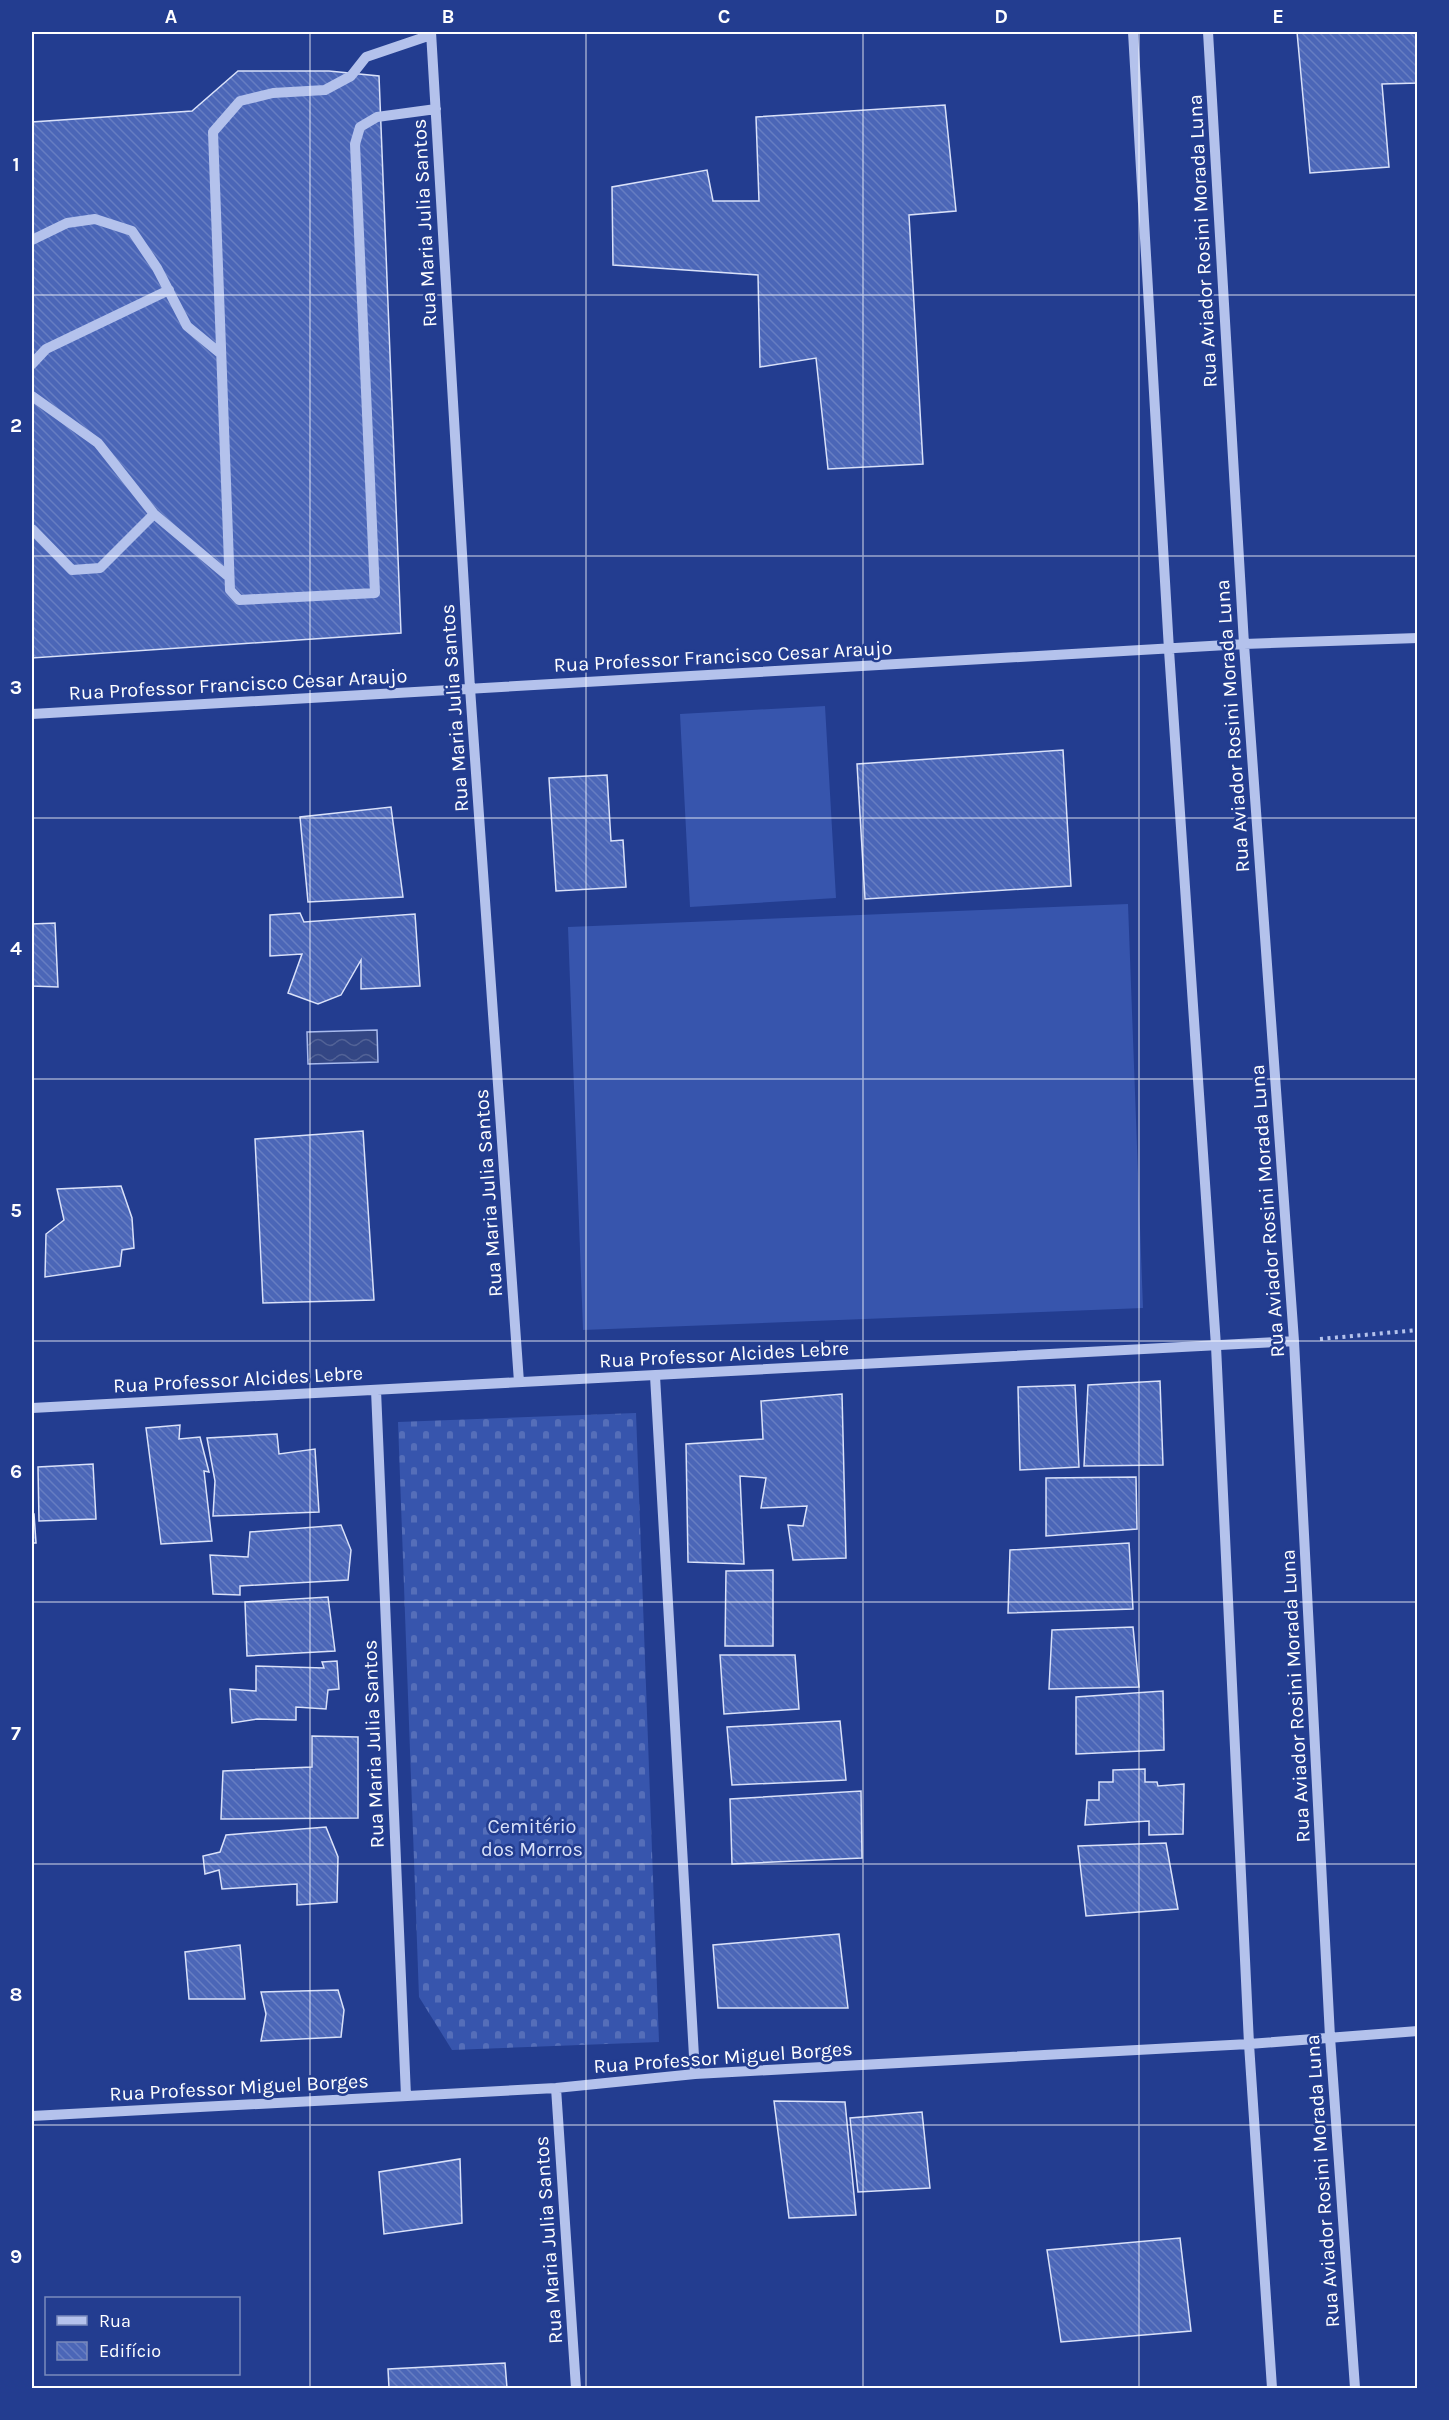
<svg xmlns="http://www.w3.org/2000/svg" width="1449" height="2420" font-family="Karla,sans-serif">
	<defs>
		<pattern id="cemetery-stones" width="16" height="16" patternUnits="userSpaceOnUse" patternTransform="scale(1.5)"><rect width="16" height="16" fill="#3755ad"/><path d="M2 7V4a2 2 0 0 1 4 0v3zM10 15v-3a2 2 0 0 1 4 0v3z" fill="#556eb9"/></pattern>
		<pattern id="water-waves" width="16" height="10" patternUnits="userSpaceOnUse" patternTransform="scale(1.5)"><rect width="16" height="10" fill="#334684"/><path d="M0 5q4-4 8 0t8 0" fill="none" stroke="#526296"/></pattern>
		<pattern id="building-back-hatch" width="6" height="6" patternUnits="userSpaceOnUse" patternTransform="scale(1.5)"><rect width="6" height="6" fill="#4b66b7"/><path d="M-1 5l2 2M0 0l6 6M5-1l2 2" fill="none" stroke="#667dc2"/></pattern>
	</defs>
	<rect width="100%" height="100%" fill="#233d90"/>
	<path fill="url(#cemetery-stones)" d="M636 1413 659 2042 452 2050 419 1997 398 1422Z"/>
	<path fill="#3755ad" d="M825 706 836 898 690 907 680 714Z
		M1128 904 1143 1308 583 1330 568 927Z"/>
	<path fill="url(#water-waves)" stroke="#a8baed" stroke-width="1.5" d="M377 1030 378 1062 308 1064 307 1032Z"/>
	<path fill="url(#building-back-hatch)" stroke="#d9e1f9" stroke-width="1.5" d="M1297 32H1418V83L1382 84 1389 167 1310 173Z
		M238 71H329L379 76 401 633 32 658V122L192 111Z
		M945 105 956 211 909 215 923 464 828 469 816 358 760 367 758 275 613 265 612 187 707 170 713 201H759L756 117Z
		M1063 750 1071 886 865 899 857 764Z
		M607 775 611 841 623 840 626 887 556 891 549 778Z
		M391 807 403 897 308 902 300 817Z
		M300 913 304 922 415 914 420 986 361 989V960L341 995 318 1004 288 993 302 954 270 956V915Z
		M55 923 58 987 32 986V924Z
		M363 1131 374 1300 263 1303 255 1139Z
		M121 1186 132 1218 134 1248 122 1250 120 1266 45 1277 46 1234 64 1220 57 1189Z
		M1160 1381 1163 1465 1084 1466 1088 1385Z
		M1075 1385 1079 1467 1020 1470 1018 1387Z
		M842 1394 846 1558 793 1560 788 1525 803 1526 807 1506 761 1508 766 1478 740 1476 744 1564 688 1562 686 1444 763 1439 761 1401Z
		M180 1425 179 1439 200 1437 209 1472 204 1471 212 1541 161 1544 146 1428Z
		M277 1434 279 1454 315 1449 319 1512 213 1516 215 1481 207 1438Z
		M93 1464 96 1519 39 1521 38 1467Z
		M1136 1477 1137 1529 1046 1536V1478Z
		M32 1514H34L36 1543H32Z
		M341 1525 351 1550 348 1580 240 1586V1595L213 1594 210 1555 248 1557 250 1532Z
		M1129 1543 1133 1609 1008 1613 1010 1550Z
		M773 1570V1646H725L726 1571Z
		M328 1597 335 1651 247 1656 245 1602Z
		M1133 1627 1139 1687 1049 1689 1052 1630Z
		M720 1655H795L799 1709 724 1714Z
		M337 1661 339 1689 328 1690 326 1709 296 1707V1720L257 1719 232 1723 230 1689 256 1691V1666L324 1668 322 1662Z
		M1163 1691 1164 1750 1076 1754V1697Z
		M840 1721 846 1780 732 1785 727 1727Z
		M312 1736 358 1737V1818L221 1819 223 1771 312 1767Z
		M1145 1769V1782H1157L1158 1786 1184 1784 1183 1834 1149 1835V1821L1085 1825 1087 1800H1099V1782H1113V1770Z
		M861 1791 862 1858 732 1864 730 1799Z
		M326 1827 338 1857 337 1902 297 1905V1884L222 1889 219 1870 205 1874 203 1856 220 1852 226 1835Z
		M1166 1843 1178 1909 1086 1916 1078 1846Z
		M839 1934 848 2008H718L713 1945Z
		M240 1945 245 1999H189L185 1952Z
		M338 1990 344 2010 341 2037 261 2041 266 2014 261 1992Z
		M774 2101 845 2102 856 2215 789 2218Z
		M922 2112 930 2188 858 2192 850 2118Z
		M460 2159 462 2223 384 2234 379 2172Z
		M1180 2238 1191 2331 1061 2342 1047 2250Z
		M505 2363 507 2388H389L388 2369Z"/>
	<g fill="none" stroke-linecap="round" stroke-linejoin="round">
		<path stroke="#b4c2ec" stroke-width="4" stroke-dasharray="3 4.5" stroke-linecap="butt" d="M1320 1339 1418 1330"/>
		<path stroke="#b4c2ec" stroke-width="10" d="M431 32 470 688 519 1382
			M1133 32 1169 650 1216 1346 1249 2044 1272 2388
			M1208 32 1244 644 1294 1341 1330 2037 1355 2388
			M431 35 366 57 351 76 325 90 273 93 240 101 213 132 230 590 239 600 375 593 355 144 360 127 377 117 436 109
			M32 240 67 223 95 219 132 231 157 268 187 326 221 354
			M32 364 46 349 169 290
			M32 396 98 443 154 514
			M32 529 72 570 100 568 154 514 229 577
			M32 714 1244 644 1418 638
			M655 1376 695 2074
			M376 1390 406 2096
			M32 1408 1294 1341
			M556 2088 576 2388
			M32 2116 556 2088 695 2074 1249 2044 1418 2031"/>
	</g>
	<path fill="none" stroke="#fff" stroke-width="1.5" stroke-opacity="0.55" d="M310 32V2388M586 32V2388M863 32V2388M1139 32V2388M32 295H1418M32 556H1418M32 818H1418M32 1079H1418M32 1341H1418M32 1602H1418M32 1864H1418M32 2125H1418"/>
	<g text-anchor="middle" stroke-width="5" stroke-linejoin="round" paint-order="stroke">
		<g font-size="20" fill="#fff" stroke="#233d90">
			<text transform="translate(424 223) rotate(-93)" y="7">Rua Maria Julia Santos</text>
			<text transform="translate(1202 241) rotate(-93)" y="7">Rua Aviador Rosini Morada Luna</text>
			<text transform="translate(723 656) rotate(-3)" y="7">Rua Professor Francisco Cesar Araujo</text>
			<text transform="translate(238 684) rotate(-3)" y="7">Rua Professor Francisco Cesar Araujo</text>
			<text transform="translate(454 708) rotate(-94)" y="7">Rua Maria Julia Santos</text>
			<text transform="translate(1232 726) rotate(-94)" y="7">Rua Aviador Rosini Morada Luna</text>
			<text transform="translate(488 1193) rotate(-94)" y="7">Rua Maria Julia Santos</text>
			<text transform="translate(1267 1211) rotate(-94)" y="7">Rua Aviador Rosini Morada Luna</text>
			<text transform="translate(724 1354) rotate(-3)" y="7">Rua Professor Alcides Lebre</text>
			<text transform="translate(238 1379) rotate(-3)" y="7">Rua Professor Alcides Lebre</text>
			<text transform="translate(1295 1696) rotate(-93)" y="7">Rua Aviador Rosini Morada Luna</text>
			<text transform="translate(373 1744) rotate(-92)" y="7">Rua Maria Julia Santos</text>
			<text transform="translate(723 2057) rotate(-4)" y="7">Rua Professor Miguel Borges</text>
			<text transform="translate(239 2087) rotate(-3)" y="7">Rua Professor Miguel Borges</text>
			<text transform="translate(1322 2181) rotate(-94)" y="7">Rua Aviador Rosini Morada Luna</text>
			<text transform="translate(548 2240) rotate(-94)" y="7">Rua Maria Julia Santos</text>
		</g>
		<g font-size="20" fill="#d9e1f9" stroke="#233d90">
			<text x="532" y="1833">Cemitério<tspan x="532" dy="23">dos Morros</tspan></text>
		</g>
	</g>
	<rect width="1449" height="2420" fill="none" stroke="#233d90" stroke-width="66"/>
	<rect x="45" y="2297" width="195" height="78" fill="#233d90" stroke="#7b8bbc" stroke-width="1.5"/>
	<rect x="57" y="2316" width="30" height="9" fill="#b4c2ec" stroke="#7b8bbc" stroke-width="1.5"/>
	<text x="99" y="2327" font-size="18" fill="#ffffff">Rua</text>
	<rect x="57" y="2342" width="30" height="18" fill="url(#building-back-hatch)" stroke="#7b8bbc" stroke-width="1.5"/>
	<text x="99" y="2357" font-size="18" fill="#ffffff">Edifício</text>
	<rect x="33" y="33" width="1383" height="2354" fill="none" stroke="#fff" stroke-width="2"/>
	<g font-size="20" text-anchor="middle" font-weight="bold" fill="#fff">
		<text x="171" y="23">A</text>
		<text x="448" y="23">B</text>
		<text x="724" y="23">C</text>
		<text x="1001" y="23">D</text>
		<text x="1278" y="23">E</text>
		<text x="16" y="171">1</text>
		<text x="16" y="432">2</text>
		<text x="16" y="694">3</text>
		<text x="16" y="955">4</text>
		<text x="16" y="1217">5</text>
		<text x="16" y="1478">6</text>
		<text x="16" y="1740">7</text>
		<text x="16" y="2001">8</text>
		<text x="16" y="2263">9</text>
	</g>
</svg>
